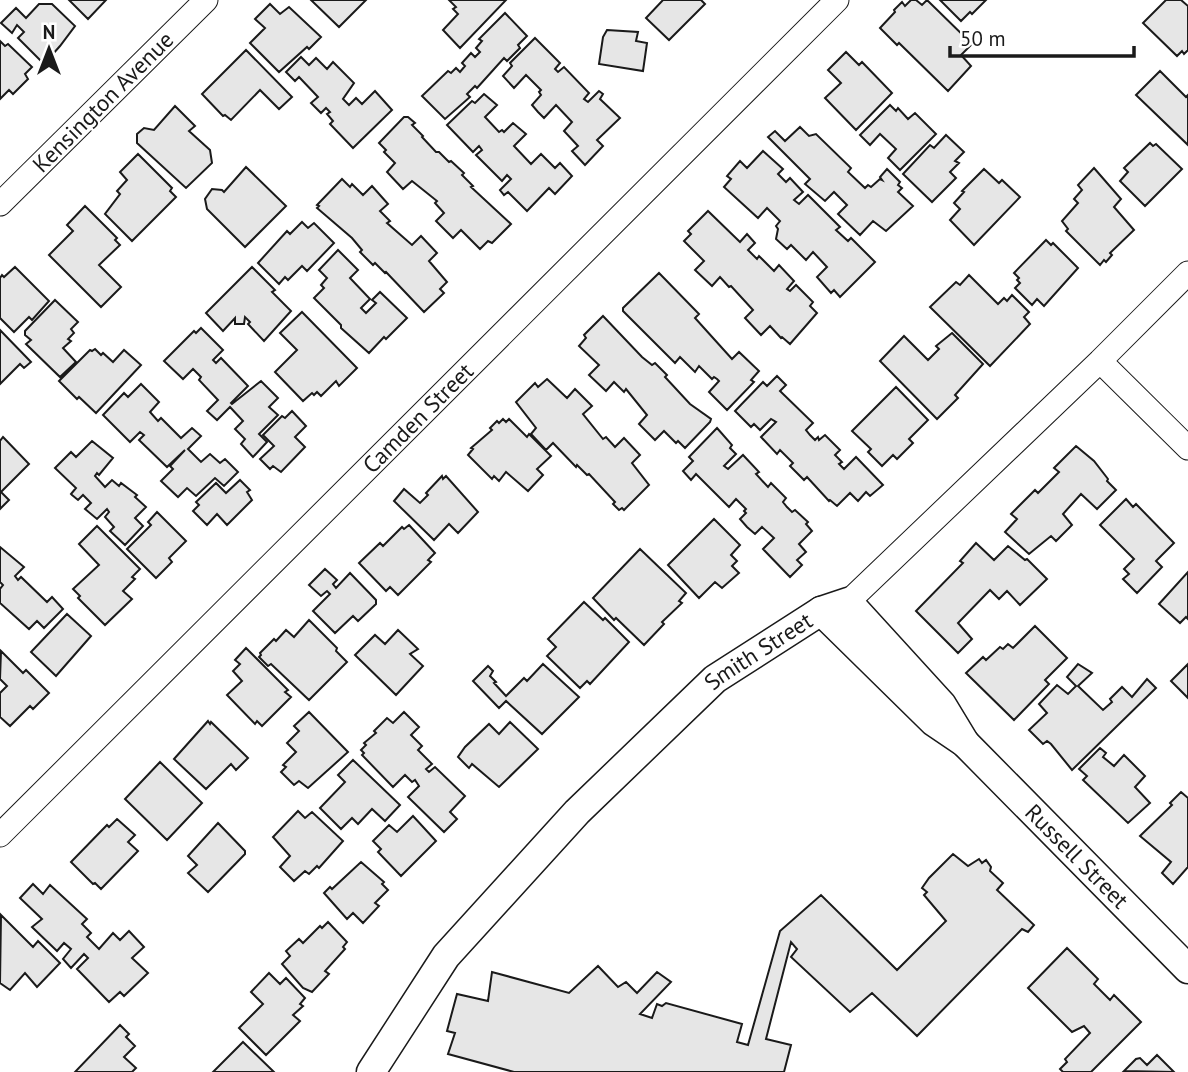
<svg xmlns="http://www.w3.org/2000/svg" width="1188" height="1072" font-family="'PT Sans',sans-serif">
	<rect width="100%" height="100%" fill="#fff"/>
	<path fill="#e6e6e6" stroke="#1a1a1a" stroke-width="2" d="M69 0H106L88 19Z
		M311 0H366L339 27Z
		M449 0H506L460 48 443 30 458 14 453 9 456 7Z
		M663 0H701L705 4 669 40 646 18Z
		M911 0H916L922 5 927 0 972 44 961 55 971 66 948 91 899 43 897 45 880 28 895 12 894 10 902 2 905 6Z
		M940 0H986L972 14 970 12 961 21Z
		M1166 0H1181L1188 6V50L1184 54 1182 51 1177 56 1143 23Z
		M39 4H52L75 26 60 46 52 55 49 52 41 61 18 38 24 32 17 25 12 33 1 23 16 8 26 18Z
		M270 4 280 14 289 7 321 37 309 49 307 47 279 72 250 43 265 28 255 19Z
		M505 13 527 36 518 45 520 48 507 61 504 58 477 88 475 86 467 94 470 97 445 119 422 96 448 71 451 73 456 68 460 72 465 66 462 63 471 53 475 57 480 52 476 48 482 41 479 39Z
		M607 30 638 32 636 41 647 43 643 71 599 64 603 37Z
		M535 38 560 63 555 69 558 72 564 67 589 93 584 99 588 102 599 91 603 94 600 99 620 118 597 140 603 146 585 165 572 151 578 146 564 131 572 122 556 105 544 118 538 112 532 105 541 95 539 92 541 90 526 75 514 88 503 76 512 66 510 63Z
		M0 41 5 46 8 44 32 67 25 74 28 79 13 94 9 90 0 99Z
		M246 50 292 97 279 109 260 90 231 120 225 115 223 116 202 94Z
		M846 52 859 65 862 62 892 93 856 130 825 98 841 83 828 70Z
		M301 57 309 65 316 58 327 69 333 62 354 83 343 99 349 105 356 98 362 104 375 91 392 110 353 148 330 124 333 121 327 114 330 112 326 108 321 113 311 103 318 97 299 77 295 81 286 72Z
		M1160 71 1186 97 1188 95V145L1136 95Z
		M484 94 497 105 485 117 499 132 502 130 504 132 513 123 526 134 514 146 531 164 541 154 555 168 560 163 572 176 555 194 549 188 527 211 508 192 504 195 500 190 511 179 507 175 502 181 476 155 482 150 479 146 473 152 447 125 472 101 475 103Z
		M890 105 896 111 898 108 908 119 915 113 936 134 900 170 888 158 896 149 880 134 870 145 860 135Z
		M175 106 195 126 189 131 210 150 212 163 186 188 137 143V134L144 128 154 130Z
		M404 117H408L415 123 412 125 423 136 422 137 436 152H439L449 162 451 161 464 173 462 175 473 186 471 187 511 224 492 243 488 241 480 249 461 230 453 238 436 221 444 213 435 203 437 201 412 181 403 189 387 172 395 163 384 152 386 150 379 143Z
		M800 127 809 136 816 134 851 168 848 172 865 188 868 185 871 187 880 179 882 180 880 177 887 169 900 182 898 185 902 188 898 192 913 206 886 231 873 221 860 235 838 214 847 205 834 192 825 201 805 184 810 179 768 137 775 131 785 141Z
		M946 135 964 152 955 161 959 163 950 172 956 178 932 202 903 174 930 145 934 148Z
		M1150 143 1153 146 1156 144 1182 169 1145 206 1120 181 1128 172 1124 168Z
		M763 151 783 169 778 174 786 182 790 178 803 192 794 200 799 204 808 195 840 227 836 230 848 241 851 238 875 262 840 297 834 290 831 293 817 277 827 267 813 252 806 260 791 245 787 249 776 239 778 229 776 226 780 221 767 208 758 218 724 187 731 179 727 176 740 161 747 168Z
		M138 154 172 188 170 191 176 197 132 241 105 214 120 194 117 191 127 180 120 172Z
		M246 167 286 206 245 247 207 209 205 199 212 189 222 190 224 192Z
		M1094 168 1121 199 1114 207 1134 230 1110 253 1112 255 1106 262 1104 260 1100 265 1066 231 1068 229 1062 221 1078 203 1074 199 1082 190 1078 185Z
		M984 169 999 183 1002 180 1020 197 974 245 950 220 960 209 954 203 964 192 962 191Z
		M342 179 350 187 352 184 363 195 372 186 388 204 380 211 390 221 387 223 412 245 421 236 437 253 429 261 447 282 440 289 444 293 424 312 386 272 385 273 375 263 373 265 360 252 362 250 352 238 317 208 319 206 317 205Z
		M85 206 117 238 115 240 120 245 99 265 121 287 101 307 49 255 73 231 67 225Z
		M708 211 740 242 747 234 755 243 748 250 757 259 759 256 774 271 779 265 794 281 787 289 790 291 796 285 813 302 810 306 817 313 790 344 782 337 781 338 770 326 761 335 745 318 753 310 731 286 729 287 720 277 712 286 695 270 704 261 684 241 691 234 688 231Z
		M302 222 308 228 314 223 334 243 307 271 302 266 288 280 285 277 279 284 258 263 287 231 290 234Z
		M1046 240 1051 245 1053 243 1078 268 1044 306 1037 299 1032 305 1015 288 1020 283 1017 280 1019 278 1014 273Z
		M338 250 358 270 350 278 370 299 361 308 366 313 376 303 372 300 380 292 407 318 386 339 384 337 369 353 341 328V325L314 298 324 288 321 285 327 278 319 270Z
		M15 267 49 301 32 320 29 317 14 332 0 318V278L2 275 4 277Z
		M252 267 275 290 272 292 291 311 264 341 248 324 250 322 245 317 244 324H235V318L223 331 206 313Z
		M659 273 699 314 695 318 732 359 739 352 759 371 751 380 754 382 727 410 709 392 719 381 717 379 714 377 712 379 699 366 695 372 680 357 675 363 623 311V308Z
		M969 275 998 304 1004 298 1007 301 1012 295 1029 312 1024 317 1030 324 990 366 930 307 956 282 960 285Z
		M55 300 78 322 71 329 74 333 68 339 71 341 63 348 76 362 60 377 26 344 31 340 25 335V331Z
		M302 312 357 368 339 386 336 381 321 396 317 392 314 395 312 393 303 401 275 372 297 350 280 333Z
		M603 316 642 357 652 365 655 363 667 375 665 377 690 404 711 419 710 422 685 448 678 441 676 443 664 431 655 440 639 424 647 415 626 389 624 392 614 382 606 391 589 375 599 365 579 346 586 338 584 335Z
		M201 328 223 350 213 360 216 363 221 358 248 386 231 403 232 404 261 381 278 398 269 407 278 415 259 434 267 442 253 457 241 444 245 439 235 429 243 421 230 407 217 420 207 411 218 400 199 380 201 377 193 369 183 379 164 361 194 331 196 333Z
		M0 330 31 362 24 368 20 364 0 384Z
		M952 333 983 364 955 395 958 398 937 419 880 361 904 336 928 360 939 349 936 346Z
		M95 349 101 355 103 353 113 362 124 350 141 365 96 413 79 397 77 399 59 381 90 350 92 351Z
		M777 376 786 385 780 391 813 423 806 430 810 435 815 440 818 437 819 440 825 435 840 450 835 455 842 462 839 464 844 469 856 457 883 485 870 496 866 492 858 501 850 493 837 506 830 500 829 501 807 477 804 480 790 466 793 463 780 450 777 454 761 437 776 422 771 419 760 430 754 424 751 427 735 411 763 382 767 386Z
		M547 379 567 398 575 389 592 406 583 414 603 439 606 437 615 447 624 438 640 455 632 463 649 485 624 510 622 508 619 510 613 504 615 502 589 474 587 475 577 465 576 467 553 443 546 450 531 434 536 428 516 402 535 383 538 387Z
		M141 384 159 402 150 412 158 421 161 418 181 438 192 428 201 436 188 449 201 462 210 454 220 463 225 459 238 472 224 486 215 478 196 496 187 488 178 497 161 481 173 469 170 466 185 450 167 467 139 440 144 435 140 432 130 442 103 415 124 393 128 397Z
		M896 387 928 420 909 439 913 443 897 459 893 455 882 466 868 452 871 449 852 431Z
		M292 411 306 426 295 437 305 447 281 472 273 466 270 469 260 459 274 446 263 435 282 416 285 418Z
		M503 419 506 422 509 419 527 437 529 434 551 456 537 469 543 475 528 491 506 472 499 481 494 476 492 479 468 455 473 449 471 448 492 430 490 428 497 421 499 423Z
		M717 428 732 445 730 448 736 454 724 466 728 469 743 455 759 472 756 474 768 487 771 483 786 498 783 502 787 507 792 512 795 510 808 522 806 524 812 531 799 544 806 552 797 560 802 565 790 577 763 549 774 538 762 527 755 534 747 527 740 519 746 513 744 511 746 509 736 499 729 507 696 474 691 480 683 471 693 461 689 457Z
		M3 437 29 464 1 492 9 500 0 509V441Z
		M92 441 113 458 99 475 97 473 95 476 105 487 112 480 119 486 121 483 137 495 135 497 146 507 135 518 143 526 125 545 110 531 114 527 105 517 109 512 107 509 97 519 85 509 91 503 83 495 78 500 72 495 71 494 76 488 55 468 71 452 76 457Z
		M1076 446 1094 461 1108 479 1107 481 1116 490 1097 509 1081 494 1063 514 1072 525 1056 541 1051 536 1029 554 1005 532 1017 519 1011 514 1035 490 1038 493 1059 472 1054 468Z
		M442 476 443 479 446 476 478 512 458 533 449 524 434 540 394 501 404 489 420 503 428 495 426 493Z
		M240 480 250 490 247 492 252 500 227 525 217 514 207 525 193 511 199 505 196 502 216 483 226 493Z
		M1126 499 1133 507 1136 504 1174 543 1156 561 1162 567 1137 593 1123 579 1129 574 1124 569 1134 559 1100 525Z
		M157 512 186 541 169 558 172 562 156 578 127 549 151 525 148 522Z
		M714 519 740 545 731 555 737 561 732 566 739 573 722 588 715 582 699 598 668 565Z
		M409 525 435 553 428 560 431 562 398 595 390 587 386 591 359 563 380 543 383 546 402 527 404 529Z
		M97 526 140 569 132 577 135 579 123 591 132 599 105 625 78 598 80 596 73 589 99 565 79 544Z
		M976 543 994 560 1008 546 1025 560 1027 559 1047 579 1020 605 1007 591 999 599 990 590 958 623 972 639 958 653 916 611 963 563 960 561Z
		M0 547 24 567 15 576 18 580 21 577 47 602 52 597 63 609 44 628 37 621 29 629 0 603V589L3 585 0 582Z
		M640 549 686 593 679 601 682 603 662 622 664 624 644 645 616 618 614 620 593 598Z
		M325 569 337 580 333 584 336 588 350 573 376 600V604L358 621 353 616 335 633 313 611 330 594 327 591 321 596 309 585Z
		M1188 572V619L1186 617 1180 623 1159 604Z
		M584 602 603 620 605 618 629 642 590 684 587 681 580 688 547 656 556 647 548 639Z
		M67 614 91 636 56 676 31 652Z
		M309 620 337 648 336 651 347 662 309 700 271 664 268 666 259 657 261 655 260 653 274 639 276 641 286 630 294 637Z
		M1035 626 1067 658 1045 680 1049 684 1014 720 966 673 983 657 986 660 1000 647 1003 649 1008 644 1013 648Z
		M398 630 418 649 410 654 423 666 396 695 355 655 375 635 385 644Z
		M246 648 288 690 285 692 291 697 262 726 257 721 255 724 227 695 242 681 233 671 240 664 235 660Z
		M1 651 23 673 26 670 49 693 33 709 30 706 10 726 0 717V693L7 686 0 679Z
		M543 664 579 697 542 734 506 701 499 708 473 681 488 666 493 671 490 676 496 682 494 683 506 696 524 678 527 681Z
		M1078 664 1092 673 1078 686 1103 710 1112 702 1110 699 1122 687 1132 697 1147 679 1156 688 1072 770 1051 744 1047 741 1043 744 1029 730 1047 713 1039 704 1057 685 1068 694 1076 686 1067 677Z
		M1188 664V698L1171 681Z
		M309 712 348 752 308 788 299 781 294 785 281 772 286 767 283 765 296 752 287 743 299 731 294 726Z
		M404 712 419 727 411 735 422 746 418 750 432 764 426 769 429 772 435 767 465 796 450 812 457 819 444 832 408 797 419 786 415 780 412 782 405 775 393 787 362 755 364 753 361 750 366 745 364 743 376 733 374 731 387 718 393 723Z
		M208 721 210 724 211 722 248 758 236 770 231 764 206 789 174 759Z
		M510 722 538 749 499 787 472 764 469 768 458 757 465 747 489 724 499 734Z
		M1100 748 1106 753 1103 757 1114 766 1124 755 1145 776 1135 787 1150 803 1128 823 1083 780 1087 776 1079 769Z
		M353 760 400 805 385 821 372 809 358 824 352 818 341 829 320 808 345 782 338 775Z
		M160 762 202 803 167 840 125 799Z
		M1181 792 1188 798V867L1173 884 1162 873 1171 862 1140 836 1172 805 1170 803Z
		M298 811 305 818 312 812 343 841 319 868 317 866 309 874 305 871 294 881 280 867 290 856 273 837Z
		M413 816 436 841 401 876 378 852 381 849 373 841 389 825 397 832Z
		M117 819 135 835 128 842 138 851 101 889 95 883 93 884 71 862 107 825 109 827Z
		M218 823 245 851V854L208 892 188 873 197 865 188 856Z
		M953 854 968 866 979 859 982 863 986 860 991 867 990 871 1003 883 997 890 1034 925 1028 932 1022 929 917 1036 872 993 850 1012 791 957 797 949 791 942 766 1039 791 1045 784 1072H514L448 1054 455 1033 447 1031 457 994 488 1001 492 972 569 993 598 966 618 987 626 982 637 993 657 972 671 982 640 1014 652 1018 657 1004 662 1006 666 1003 742 1024 737 1042 748 1045 780 931 821 895 897 970 946 921 924 895 927 892 922 888 929 878Z
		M361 862 384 882 382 884 388 890 375 903 379 906 363 923 353 913 347 919 324 893 330 887 332 889Z
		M33 884 43 894 50 885 87 919 82 924 91 933 87 937 99 949 113 933 120 940 129 931 144 947 132 958 148 973 124 996 120 992 109 1002 77 969 88 958 84 954 71 968 63 959 71 949 64 943 57 951 32 927 42 919 20 898Z
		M1 915 33 947 38 941 60 963 37 987 25 973 10 990 0 983Z
		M328 922 347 942 343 947 345 949 325 971 329 974 312 992 303 988 282 964 290 956 286 951 299 939 303 943 320 926 322 928Z
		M1067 948 1098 979 1094 984 1110 1000 1114 995 1141 1022 1091 1072H1063L1060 1069 1067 1062 1065 1059 1090 1033 1084 1026 1072 1032 1028 988Z
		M269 973 280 984 286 978 305 998 300 1004 303 1006 293 1015 300 1021 266 1055 239 1028 263 1004 251 992Z
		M120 1025 129 1034 126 1037 135 1046 124 1057 136 1068 132 1072H75Z
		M243 1042 274 1072H213Z
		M1157 1055 1174 1072 1124 1071 1136 1059 1140 1058 1147 1065Z"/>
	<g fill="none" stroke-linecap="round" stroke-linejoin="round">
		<defs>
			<path id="minor" d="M0 204 206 0
				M1100 361 1188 448
				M848 602 1100 361 1188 273
				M0 835 837 0"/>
			<g id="tertiary">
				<path id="s1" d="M821 611 934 722 965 743 1188 969"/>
				<path id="s2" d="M371 1072 446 956 577 812 715 679 821 611 848 602 942 705 965 743"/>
			</g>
		</defs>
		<use href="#minor" stroke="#1a1a1a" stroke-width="25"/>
		<use href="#tertiary" stroke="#1a1a1a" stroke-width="31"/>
		<use href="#minor" stroke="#fff" stroke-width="23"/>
		<use href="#tertiary" stroke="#fff" stroke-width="28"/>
	</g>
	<g text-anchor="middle" stroke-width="5" stroke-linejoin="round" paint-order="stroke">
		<g font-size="23" fill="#1a1a1a" stroke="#fff">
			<text transform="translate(103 102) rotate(-45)" y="8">Kensington Avenue</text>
			<text transform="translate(418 418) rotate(-45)" y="8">Camden Street</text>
			<text dy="8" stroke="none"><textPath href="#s2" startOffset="576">Smith Street</textPath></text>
			<text dy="8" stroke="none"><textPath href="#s1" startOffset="355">Russell Street</textPath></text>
		</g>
	</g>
	<g transform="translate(49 49)" stroke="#ffffff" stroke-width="5" paint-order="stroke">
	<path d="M0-5L12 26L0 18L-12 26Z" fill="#1a1a1a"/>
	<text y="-10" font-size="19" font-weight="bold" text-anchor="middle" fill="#1a1a1a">N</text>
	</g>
	<path d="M950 46v10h184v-10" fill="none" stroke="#1a1a1a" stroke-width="3.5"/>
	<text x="960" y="46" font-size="21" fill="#1a1a1a" stroke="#ffffff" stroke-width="5" paint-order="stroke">50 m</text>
</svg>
